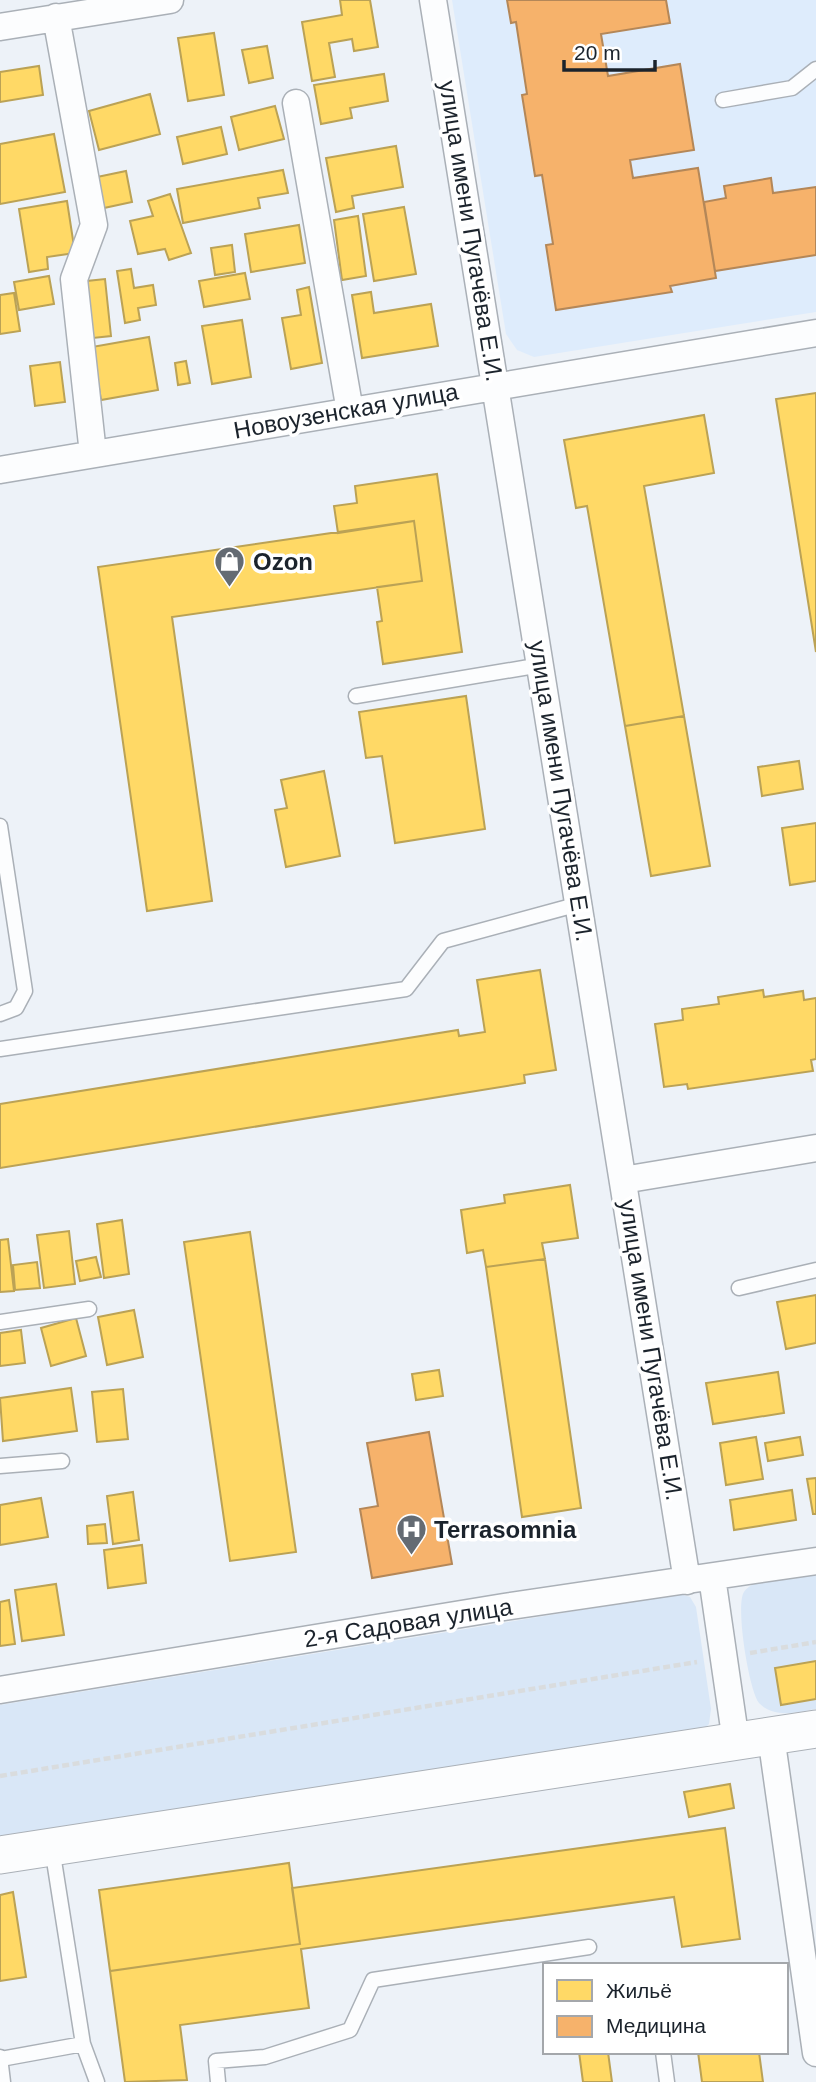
<svg xmlns="http://www.w3.org/2000/svg" width="816" height="2082" font-family="Arial,sans-serif">
	<rect width="100%" height="100%" fill="#edf2f8"/>
	<path fill="#deecfc" d="M452 0H816V312L534 357 517 350 506 334Z"/>
	<path fill="#d9e7f7" d="M816 1573V1709C798 1712 774 1719 759 1703 749 1691 735 1605 744 1592 756 1575 797 1576 816 1573Z
		M679 1594 690 1597 696 1607 711 1709 709 1724 700 1733 0 1841V1705Z"/>
	<path fill="#ffd966" stroke="#bba255" stroke-width="2" d="M340 0H370L378 47 354 51 352 39 329 43 335 77 312 81 302 22 342 15Z
		M214 33 224 95 188 101 178 38Z
		M267 46 273 78 249 83 242 50Z
		M39 66 43 95 0 102V72Z
		M384 74 388 101 350 108 352 118 321 124 314 85Z
		M150 94 160 134 99 150 89 111Z
		M275 106 284 139 239 150 231 117Z
		M221 127 227 154 183 164 177 137Z
		M54 134 65 192 0 204V144Z
		M396 146 403 187 352 196 354 208 336 212 326 158Z
		M283 170 288 193 258 198 260 208 183 223 177 189Z
		M126 171 132 202 104 208 97 177Z
		M170 194 191 253 169 260 165 249 138 254 130 221 153 216 148 201Z
		M67 201 75 253 47 257 48 269 29 272 19 209Z
		M404 207 416 274 374 281 363 214Z
		M358 216 366 276 342 280 334 220Z
		M299 225 305 263 251 272 245 234Z
		M232 245 235 272 215 275 211 248Z
		M131 269 134 288 153 285 156 305 138 308 140 320 125 323 117 271Z
		M245 273 250 299 204 307 199 281Z
		M49 276 54 304 19 310 14 282Z
		M105 279 111 336 93 338 87 281Z
		M309 287 322 363 291 369 282 318 301 315 297 290Z
		M371 292 374 313 431 304 438 346 362 358 352 295Z
		M14 293 20 331 0 334V295Z
		M242 320 251 377 212 384 202 326Z
		M149 337 158 390 101 400 92 347Z
		M186 361 190 383 178 385 175 363Z
		M60 362 65 402 35 406 30 366Z
		M816 393V652L776 399Z
		M704 415 714 473 644 486 684 716 625 726 587 506 576 508 564 440Z
		M437 474 462 652 383 664 377 622 382 621 377 587 422 581 414 521 338 533 334 506 357 503 355 486Z
		M414 521 422 581 172 617 212 901 147 911 98 567Z
		M466 696 485 829 395 843 382 756 366 758 359 712Z
		M684 716 710 866 651 876 625 726Z
		M799 761 803 789 762 796 758 767Z
		M324 771 340 856 286 867 275 810 287 808 281 780Z
		M816 823V881L790 885 782 828Z
		M540 970 556 1070 524 1075 525 1083 0 1168V1104L458 1030 459 1036 485 1032 477 980Z
		M763 990 764 997 803 991 804 1000 816 998V1059L811 1060 813 1071 688 1089 687 1084 664 1087 655 1024 683 1020 682 1009 719 1004 718 997Z
		M570 1185 578 1238 542 1243 545 1259 486 1267 483 1250 467 1253 461 1210 505 1203 504 1195Z
		M122 1220 129 1274 104 1278 97 1224Z
		M69 1231 75 1284 44 1288 37 1235Z
		M250 1232 296 1552 230 1561 184 1242Z
		M8 1239 14 1291 0 1292V1240Z
		M96 1257 101 1277 80 1281 76 1261Z
		M545 1259 581 1508 522 1517 486 1267Z
		M37 1262 40 1288 15 1290 13 1265Z
		M816 1295V1343L786 1349 777 1302Z
		M134 1310 143 1357 107 1365 98 1317Z
		M76 1318 86 1356 51 1366 41 1328Z
		M21 1330 25 1363 0 1366V1333Z
		M439 1370 443 1396 416 1400 412 1374Z
		M778 1372 784 1413 713 1424 706 1383Z
		M71 1388 77 1431 3 1441 0 1398Z
		M123 1389 128 1439 97 1442 92 1392Z
		M756 1437 763 1479 726 1485 720 1443Z
		M800 1437 803 1455 768 1461 765 1443Z
		M816 1478V1514H813L807 1479Z
		M792 1490 796 1520 734 1530 730 1500Z
		M133 1492 139 1540 113 1544 107 1496Z
		M41 1498 48 1537 0 1545V1505Z
		M105 1524 107 1543 88 1544 87 1526Z
		M142 1545 146 1583 108 1588 104 1550Z
		M56 1584 64 1635 22 1641 15 1590Z
		M9 1600 15 1644 0 1646V1602Z
		M816 1661V1699L781 1705 775 1668Z
		M730 1784 734 1808 689 1817 684 1792Z
		M725 1828 740 1939 682 1947 674 1897 301 1949 309 2008 180 2025 187 2080 125 2082 110 1971 300 1944 292 1888Z
		M289 1863 300 1944 110 1971 99 1890Z
		M13 1892 26 1977 0 1981V1895Z
		M579 2052H608L612 2082H583Z
		M698 2052H759L763 2082H702Z"/>
	<path fill="#f6b26b" stroke="#b48758" stroke-width="2" d="M507 0H666L670 23 601 34 608 76 680 64 694 150 630 160 633 178 698 168 716 278 670 286 672 292 556 310 546 245 553 244 542 175 535 176 522 95 527 94 516 22 511 23Z
		M771 178 773 193 816 187V255L715 271 704 202 726 198 724 186Z
		M429 1432 452 1564 372 1578 360 1509 378 1506 367 1443Z"/>
	<g fill="none" stroke-linecap="round" stroke-linejoin="round">
		<defs>
			<path id="lane" d="M723 100 792 88 816 69
				M356 696 541 665
				M0 826 25 991 16 1008 0 1014
				M0 1049 406 989 443 941 579 904
				M739 1288 816 1270
				M0 1322 89 1309
				M0 1466 62 1461
				M52 1848 83 2044 97 2082
				M663 2052 667 2082
				M0 2057 3 2082
				M1 2059 83 2044
				M218 2082 216 2061 265 2057 350 2030 373 1980 589 1947"/>
			<path id="street" d="M433 0 687 1581
				M56 17 94 225 74 279 93 454
				M0 27 170 0
				M296 103 350 411
				M0 470 816 333
				M623 1180 816 1148
				M712 1577 736 1742
				M0 1690 504 1607 816 1561
				M771 1736 816 2053"/>
			<path id="secondary" d="M0 1855 816 1729"/>
		</defs>
		<use href="#lane" stroke="#aab0b7" stroke-width="17"/>
		<use href="#street" stroke="#aab0b7" stroke-width="29"/>
		<use href="#secondary" stroke="#aab0b7" stroke-width="39"/>
		<path stroke="#d9dcde" stroke-width="4.5" stroke-dasharray="7 3.5" stroke-linecap="butt" d="M750 1653 816 1642
			M0 1776 697 1662"/>
		<use href="#lane" stroke="#fcfdfe" stroke-width="14"/>
		<use href="#street" stroke="#fcfdfe" stroke-width="26"/>
		<use href="#secondary" stroke="#fcfdfe" stroke-width="37"/>
	</g>
	<defs>
		<symbol id="shop-pin" viewBox="-11 -11 22 30"><path d="M0 17L-7.5 6A9.5 9.5 0 1 1 7.5 6Z" fill="#646b73" stroke="#fff"/><path d="M-5-2.5h2.3a2.7 3.5 0 0 1 5.4 0H5L5.5 6h-11ZM-1.5-2.5h3a1.5 2.3 0 0 0-3 0Z" fill="#fff"/></symbol>
		<symbol id="hospital-pin" viewBox="-11 -11 22 30"><path d="M0 17L-7.5 6A9.5 9.5 0 1 1 7.5 6Z" fill="#646b73" stroke="#fff"/><path d="M-5-5h3v3.5h4V-5h3V5h-3V1.5h-4V5h-3Z" fill="#fff"/></symbol>
	</defs>
	<g fill-rule="evenodd">
		<use href="#shop-pin" x="212" y="544" width="35" height="47"/>
		<use href="#hospital-pin" x="394" y="1512" width="35" height="47"/>
	</g>
	<g text-anchor="middle" stroke-width="7" stroke-linejoin="round" paint-order="stroke">
		<g font-size="24" fill="#1b232c" stroke="#fff">
			<text transform="translate(471 231) rotate(81)" y="8">улица имени Пугачёва Е.И.</text>
			<text transform="translate(346 411) rotate(-10)" y="8">Новоузенская улица</text>
			<text transform="translate(561 791) rotate(81)" y="8">улица имени Пугачёва Е.И.</text>
			<text transform="translate(651 1350) rotate(81)" y="8">улица имени Пугачёва Е.И.</text>
			<text transform="translate(408 1623) rotate(-9)" y="8">2-я Садовая улица</text>
		</g>
		<g font-size="24" font-weight="bold" fill="#1b232c" stroke="#fff" text-anchor="start">
			<text x="253" y="570">Ozon</text>
			<text x="434" y="1538">Terrasomnia</text>
		</g>
	</g>
	<rect x="543" y="1963" width="245" height="91" fill="#ffffff" stroke="#a4a7ab" stroke-width="2"/>
	<rect x="557" y="1980" width="35" height="21" fill="#ffd966" stroke="#a4a7ab" stroke-width="2"/>
	<text x="606" y="1998" font-size="21" fill="#1b232c">Жильё</text>
	<rect x="557" y="2016" width="35" height="21" fill="#f6b26b" stroke="#a4a7ab" stroke-width="2"/>
	<text x="606" y="2033" font-size="21" fill="#1b232c">Медицина</text>
	<path d="M564 60v10h91v-10" fill="none" stroke="#1b232c" stroke-width="3.5"/>
	<text x="574" y="60" font-size="21" fill="#1b232c" stroke="#ffffff" stroke-width="5" paint-order="stroke">20 m</text>
</svg>
